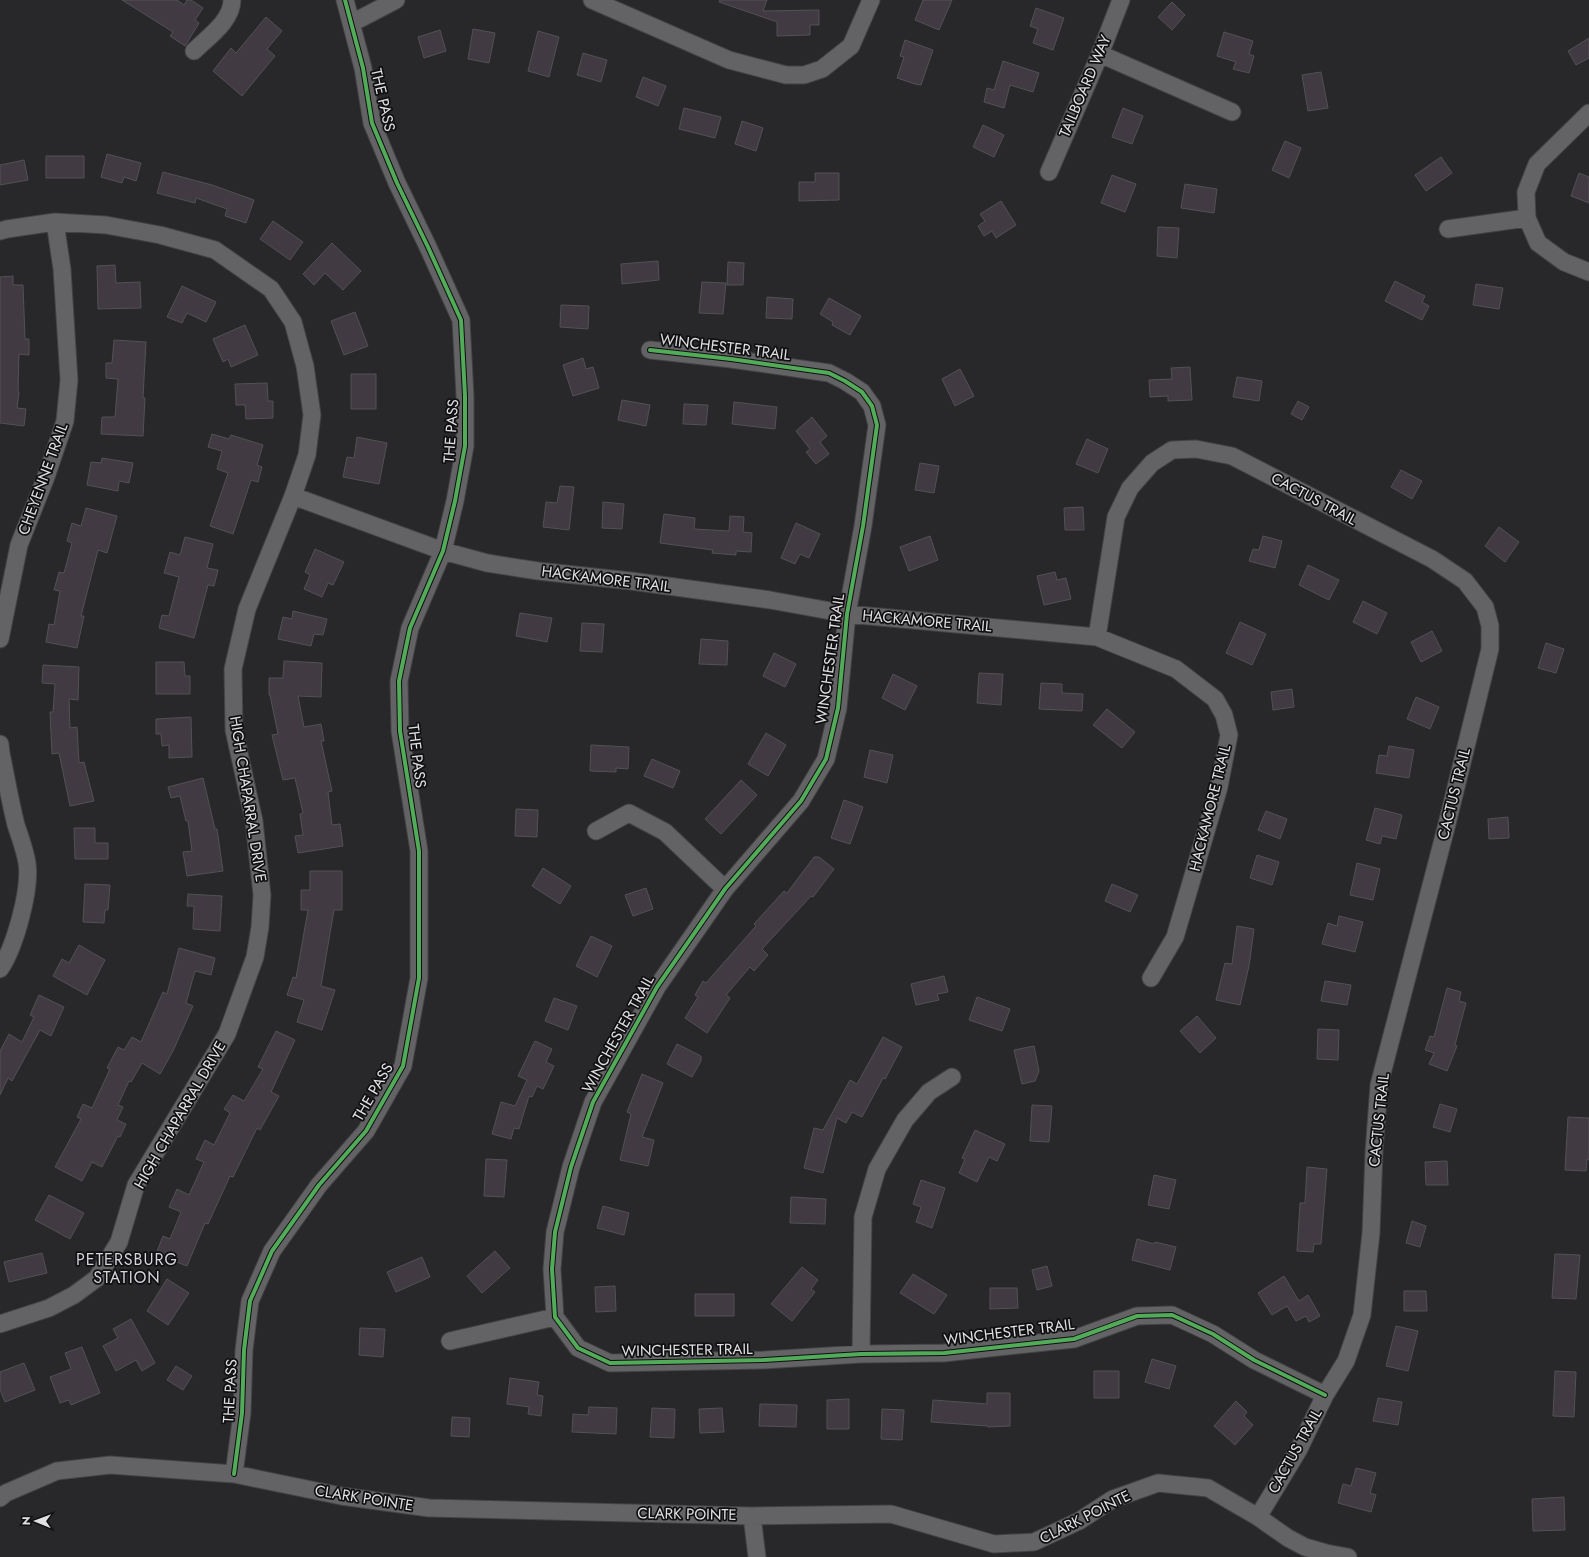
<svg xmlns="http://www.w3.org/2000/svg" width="1589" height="1557" font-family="Jost,sans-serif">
	<rect width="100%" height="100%" fill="#28272a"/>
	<path fill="#413a43" stroke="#525153" d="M122 0H177L184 5 187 0H191L203 8 195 20 199 23 185 46 170 36 173 32Z
		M720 0H767L763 11 819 10V25H810V35L777 36V22L719 2Z
		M923 0H952L939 30 915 20Z
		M1172 2 1185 15 1172 30 1158 17Z
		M1036 8 1064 18 1053 50 1033 43 1038 29 1030 26Z
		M266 17 282 31 267 49 275 56 242 96 213 71 231 48 236 53Z
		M473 29 495 33 489 63 468 59Z
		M440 30 446 51 424 58 418 37Z
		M538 31 559 37 549 77 528 71Z
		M1224 32 1253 41 1249 54 1254 56 1249 73 1233 69 1236 62 1217 56Z
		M1589 38V58L1576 65 1568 51Z
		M905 40 933 50 921 85 915 84 897 78 904 57 900 56Z
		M583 53 607 60 601 82 577 75Z
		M1003 61 1039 73 1033 92 1010 85 1004 108 984 102 987 88 994 90Z
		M1321 72 1328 108 1308 111 1302 75Z
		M643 77 666 86 658 106 636 97Z
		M684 108 721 117 715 138 679 129Z
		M1123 108 1143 116 1132 144 1112 137Z
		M742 121 763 128 756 151 735 144Z
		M983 125 1004 135 994 157 973 147Z
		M1285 141 1301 148 1289 178 1272 170Z
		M107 154 141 163 136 181 124 177 122 183 101 177Z
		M46 156H84V178H46Z
		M1441 157 1452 173 1426 191 1415 175Z
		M24 160 28 180 0 185V165Z
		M163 172 212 185 254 200 246 223 225 216 227 209 196 198 195 203 157 193Z
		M815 173H839V200L799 201V182H815Z
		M1579 173 1589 177V203L1571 196Z
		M1112 175 1136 184 1125 212 1101 203Z
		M1185 184 1217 189 1214 213 1181 208Z
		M1001 201 1016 225 996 238 992 231 984 236 978 226 985 221 980 214Z
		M273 221 303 242 290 260 260 239Z
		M1158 227 1179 228 1177 258 1157 256Z
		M332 243 361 271 343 290 325 273 314 285 303 274Z
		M658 261 659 280 622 284 621 264Z
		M728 262 744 263 743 285H727Z
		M115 265 116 283 140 282 141 308 98 309 97 266Z
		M13 276V285H23L25 339H29V355L19 354 18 391 19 392 17 408 26 409 24 426 0 423V277Z
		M1395 281 1425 296 1422 302 1429 306 1422 320 1385 301Z
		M702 282 726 283 723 314 699 313Z
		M1476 284 1503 288 1499 309 1473 305Z
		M182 286 216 302 206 322 187 313 182 323 167 317Z
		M767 297 793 299 792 319 766 318Z
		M829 298 861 316 850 335 832 325 833 322 820 314Z
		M561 305 589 306 588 329 560 327Z
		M355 312 368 346 344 355 331 321Z
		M245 325 258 355 231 367 228 359 223 362 213 339Z
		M114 340 146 342 143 398H145L143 436 101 434 102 417H115L118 379 106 378V363H112Z
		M583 358 586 369 593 367 599 388 573 396 563 365Z
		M1190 367 1192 400 1168 401V396L1150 397 1149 380 1172 379 1171 368Z
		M960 369 974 396 955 406 942 379Z
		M351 374H376V409H351Z
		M1237 377 1262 381 1259 401 1233 397Z
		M267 383 268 401H273V418L246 419 245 405H236L235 384Z
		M622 400 650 405 646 426 618 420Z
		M1298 401 1309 407 1302 420 1291 414Z
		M734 402 777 407 775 429 732 424Z
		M684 404 708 405 706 425 683 424Z
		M812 417 827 436 820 442 829 454 816 464 806 452 810 449 796 431Z
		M212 434 229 439 231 435 263 445 257 465 262 467 258 482 251 480 233 534 210 526 228 473 217 469 222 451 208 447Z
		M357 437 387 443 379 484 343 477 347 457 354 458Z
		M1087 439 1108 449 1098 473 1076 464Z
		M102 458 133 463 129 483 119 481 118 491 87 485 91 462 101 463Z
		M920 463 939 466 934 493 915 490Z
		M1401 470 1422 481 1412 499 1391 487Z
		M560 486 574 487 569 530 543 527 546 502 557 503Z
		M603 502 624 504 622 529 602 528Z
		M1083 507 1084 530H1065L1064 508Z
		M86 508 117 516 107 553 98 550 81 616H84L77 648 46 642 49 624 54 625 60 591 54 590 59 572 64 573 72 543 67 541 72 523 81 526Z
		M664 514 695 518 694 529 729 531 730 516 744 517 743 532 752 533 751 552 736 551V555L712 553 713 550 660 543Z
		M796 523 820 534 809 558 800 554 795 564 781 558Z
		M1499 527 1519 542 1505 562 1485 546Z
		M930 536 938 560 909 571 900 547Z
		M1263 536 1282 541 1275 568 1249 561 1253 549 1259 550Z
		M185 537 213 544 207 568 218 570 214 586 208 585 194 638 159 628 162 615 169 616 179 577 164 573 170 552 180 555Z
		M315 549 344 562 333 585 328 583 322 597 304 589 310 575 305 572Z
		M1308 565 1339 580 1329 600 1299 585Z
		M1055 572 1057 580 1066 578 1071 599 1044 605 1037 576Z
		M1363 601 1387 613 1377 634 1353 622Z
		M293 611 327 619 323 635 314 634 311 646 278 639 283 617 292 619Z
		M520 613 552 618 547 642 516 636Z
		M1240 622 1266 634 1252 665 1226 653Z
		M582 623 604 624 602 652 580 651Z
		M1432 631 1442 651 1421 662 1411 642Z
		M701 639 728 641 727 665 699 664Z
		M1546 643 1564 649 1556 673 1538 668Z
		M774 653 796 664 785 687 763 676Z
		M284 661 322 663 321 697 298 696 304 727 321 724 324 741H321L332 791 328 792 332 825 340 824 343 846 298 853 295 836 303 835 300 814 303 813 295 778 283 780 272 735 278 734 270 695H269V678H283Z
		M156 662H184L185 676H190V694H156Z
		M43 665 79 667 78 700 69 699 70 728 77 727 79 763 84 762 94 801 70 806 59 753 52 754 50 712H53L55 684 42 683Z
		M979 673 1003 674 1001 705 977 703Z
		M893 674 917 686 905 710 882 698Z
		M1041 683 1062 684V693L1083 694 1082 711 1039 709Z
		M1292 689 1294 707 1273 710 1271 692Z
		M1416 697 1439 707 1430 729 1407 719Z
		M1107 709 1135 732 1122 748 1093 725Z
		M191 717 192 757 169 758V745L162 746 161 734H156V719Z
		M766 733 786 745 768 776 748 764Z
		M591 745 629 747 628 769 616 768V772L590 771Z
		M1389 746 1414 750 1409 778 1376 773 1379 755 1387 756Z
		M870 750 893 755 887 783 864 777Z
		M652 759 680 771 673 788 644 776Z
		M203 778 215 829H217L223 871 187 876 183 852 192 851 188 821H186L180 796 171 798 168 787Z
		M741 780 757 795 721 834 705 819Z
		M844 800 863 807 850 844 831 838Z
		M1375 808 1402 815 1396 839 1382 836 1380 844 1366 840Z
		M516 809 538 810 537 837 515 836Z
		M1266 811 1287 819 1280 839 1258 830Z
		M1508 817 1509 838 1489 839 1488 819Z
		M74 828H95V843H108V859H75Z
		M1257 855 1279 862 1272 885 1250 878Z
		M814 857H819L834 869 813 897 811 896 762 949 768 955 754 971 750 967 726 995 730 998 707 1033 685 1018 698 997 695 995 703 981 706 983 756 926 754 924 784 891 787 893Z
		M1357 863 1380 869 1373 900 1350 895Z
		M543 868 571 886 560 904 532 886Z
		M310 871H342V910H334L321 986 335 990 322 1030 297 1022 304 1000 287 995 293 977 296 978 308 910H301V890H310Z
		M85 884 110 885 108 910H105L104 923 83 922Z
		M1112 884 1138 895 1130 912 1105 901Z
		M646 888 653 909 633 916 625 895Z
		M188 894 222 896 220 931 193 929 194 906H187Z
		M1339 916 1363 922 1355 952 1322 944 1328 923 1337 926Z
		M1237 926 1254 929 1249 966 1240 1005 1216 1000 1225 963 1232 964Z
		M591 936 612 946 597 977 576 966Z
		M79 945 105 960 87 995 53 976 62 959 69 963Z
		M179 948 215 958 211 975 195 971 186 1003 193 1006 173 1051 160 1074 142 1063 131 1082 129 1081 118 1105 123 1107 117 1120 126 1124 120 1137 118 1136 102 1167 92 1162 82 1181 55 1167 81 1119 77 1117 83 1104 92 1108 110 1069 107 1068 118 1047 124 1050 132 1037 141 1042 163 992 167 994Z
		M944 976 948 992 937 994 939 1000 916 1005 911 984Z
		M1325 981 1351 985 1347 1005 1321 1001Z
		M1447 988 1461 992 1459 1001 1466 1003 1455 1045 1457 1046 1447 1071 1429 1064 1434 1053 1425 1050 1430 1036 1434 1037Z
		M39 995 64 1007 51 1036 40 1030 12 1081 8 1078 0 1095V1051L9 1034 22 1042 34 1017 30 1015Z
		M977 997 1010 1009 1002 1031 969 1020Z
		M554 998 577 1006 568 1030 545 1021Z
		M1197 1016 1216 1038 1200 1053 1180 1031Z
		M1318 1029 1339 1030 1338 1060 1317 1059Z
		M276 1031 295 1040 271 1092 279 1096 260 1130 257 1128 233 1177 230 1176 208 1224 205 1223 187 1266 156 1254 163 1236 170 1239 181 1212 169 1207 177 1189 189 1195 204 1162 196 1159 205 1140 214 1145 230 1113 224 1109 233 1095 244 1101 263 1069 258 1067Z
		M883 1037 902 1047 885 1079 883 1078 862 1117 852 1112 846 1123 837 1118 823 1173 804 1168 814 1128 823 1130 850 1080 857 1084Z
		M535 1041 552 1049 546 1062 554 1066 543 1089 537 1086 532 1097 529 1096 519 1129 514 1128 511 1139 492 1134 501 1102 515 1106 527 1080 518 1076Z
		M677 1044 701 1056V1061L692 1077 667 1064Z
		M1034 1046 1039 1071 1035 1081 1022 1084 1014 1050Z
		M642 1074 663 1083 642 1137 654 1140 648 1166 620 1160 631 1114 627 1112Z
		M1440 1104 1457 1109 1450 1132 1433 1127Z
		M1032 1105 1052 1106 1049 1142 1030 1141Z
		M1568 1117 1589 1118V1160L1587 1159 1586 1171 1565 1170Z
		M975 1130 1005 1144 997 1161 989 1157 977 1182 959 1173 965 1159 962 1158Z
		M486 1159 507 1160 504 1197 484 1196Z
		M1447 1161 1448 1185H1426L1425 1162Z
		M1307 1167 1327 1169 1321 1244H1314L1313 1252 1297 1251 1300 1203H1305Z
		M1154 1175 1176 1180 1169 1209 1148 1205Z
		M921 1180 945 1188 932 1228 916 1222 921 1207 913 1204Z
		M49 1195 84 1213 70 1239 35 1220Z
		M791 1197 826 1199 825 1224 790 1223Z
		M603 1206 629 1213 624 1235 597 1228Z
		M1412 1221 1426 1226 1420 1247 1406 1243Z
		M1137 1239 1154 1244 1155 1242 1176 1247 1170 1270 1132 1260Z
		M495 1251 510 1268 482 1293 467 1276Z
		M42 1253 47 1273 9 1282 4 1262Z
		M1555 1254 1580 1255 1576 1299 1552 1298Z
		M422 1257 430 1277 396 1292 387 1272Z
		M1047 1266 1052 1286 1037 1290 1032 1270Z
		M802 1267 818 1280 811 1289 815 1292 792 1321 771 1304Z
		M913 1274 947 1295 934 1314 900 1293Z
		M1284 1276 1299 1301 1308 1295 1320 1316 1309 1322 1306 1316 1296 1321 1287 1306 1272 1315 1258 1293Z
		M167 1279 189 1293 168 1325 147 1311Z
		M615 1286 616 1311 596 1312 595 1287Z
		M990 1288H1017L1018 1308 990 1309Z
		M1404 1291H1426L1427 1311H1404Z
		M695 1294H734V1316H695Z
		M131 1319 155 1363 142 1371 136 1360 116 1371 103 1346 118 1338 113 1329Z
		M1396 1326 1418 1331 1408 1371 1386 1366Z
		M360 1328 385 1329 383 1357 359 1355Z
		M82 1347 100 1393 71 1405 69 1400 60 1403 50 1377 71 1369 65 1353Z
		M1152 1359 1176 1366 1169 1389 1145 1382Z
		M24 1363 35 1390 5 1402 0 1390V1372Z
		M176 1366 192 1376 183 1390 167 1380Z
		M1094 1371H1119V1398H1094Z
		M1555 1371 1576 1372 1574 1417 1553 1416Z
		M510 1378 539 1382 537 1395 543 1396 541 1416 528 1414 529 1407 507 1404Z
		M987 1393H1010V1426L988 1427V1426L931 1422 933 1400 987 1404Z
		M1378 1398 1402 1402 1398 1425 1373 1421Z
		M849 1399V1429H827V1400Z
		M1236 1401 1247 1412 1244 1416 1253 1425 1235 1445 1214 1426Z
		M760 1404 797 1405 796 1427 759 1426Z
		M589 1407 617 1408 616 1434 572 1432 573 1414 588 1415Z
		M652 1408 675 1409 674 1438 650 1437Z
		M722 1408 724 1432 700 1433 699 1409Z
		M882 1409 904 1410 902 1440 881 1439Z
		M452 1417 470 1418 469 1437 451 1436Z
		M1356 1468 1376 1473 1370 1493 1376 1495 1371 1512 1338 1503 1343 1484 1351 1486Z
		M1564 1497 1565 1530 1533 1531 1532 1499Z"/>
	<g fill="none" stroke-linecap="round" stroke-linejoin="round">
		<defs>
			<path id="minor" d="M592 0 729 60 786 75H804L822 69 851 46 871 0
				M352 23 396 0
				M194 51C208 37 232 21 232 0
				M1100 54 1232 112
				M1049 172 1100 54 1121 0
				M1527 218 1538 243 1564 262 1589 272
				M1448 229 1527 218 1526 192 1537 164 1589 113
				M0 231 7 229 55 222 106 225 160 235 215 250 271 289 293 322 305 366 312 415 307 455 293 496 247 609 233 669 234 730 254 821 262 895 260 927 255 957 227 1034 136 1185 119 1242 97 1278 74 1295 49 1308 0 1324
				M650 350 731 359 829 373 845 381 862 392 872 406 877 425 863 526 847 614 838 708 826 759 801 801 725 889 657 987 593 1102 571 1167 555 1232 552 1269 555 1317 578 1348 610 1363 764 1360 861 1354 944 1353 1074 1339 1137 1316 1172 1315 1213 1334 1254 1360 1325 1395
				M293 496 443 551 487 563 538 571 631 581 770 600 847 614 1097 637 1176 669 1215 699 1224 715 1229 735 1219 787 1175 937 1151 978
				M1097 637 1116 517 1130 488 1152 463 1172 450 1196 449 1232 456 1432 559 1465 581 1485 607 1490 626V649L1447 824 1379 1085 1374 1152 1371 1233 1362 1315 1346 1361 1325 1395 1299 1449 1258 1517
				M0 639 19 545 46 477 65 421 69 380 62 269 55 222
				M0 744 1 753C6 777 10 801 16 825 20 837 25 850 27 863 31 889 15 947 0 969
				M596 831 629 813 665 832 725 889
				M450 1341 555 1317
				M861 1354 863 1217 877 1169 905 1120 929 1092 952 1077
				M234 1474 242 1413 244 1350 250 1301 272 1251 319 1185 366 1131 403 1066 419 978V851L400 731 399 681 410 628 443 551 455 501 465 446V396L461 320 428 247 397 183 372 123 363 68 345 0
				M0 1498 6 1493 57 1471 110 1465 234 1474 341 1496 429 1508 752 1516 891 1514 994 1544 1034 1542 1079 1521 1113 1499 1158 1483 1208 1488 1258 1517 1288 1538 1305 1547 1326 1553 1348 1557
				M752 1516 757 1557"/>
		</defs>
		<use href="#minor" stroke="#434245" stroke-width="19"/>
		<use href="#minor" stroke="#636264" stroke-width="17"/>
		<defs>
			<path id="cycleway" d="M650 350 731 359 829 373 845 381 862 392 872 406 877 425 863 526 847 614 838 708 826 759 801 801 725 889 657 987 593 1102 571 1167 555 1232 552 1269 555 1317 578 1348 610 1363 764 1360 861 1354 944 1353 1074 1339 1137 1316 1172 1315 1213 1334 1254 1360 1325 1395
				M234 1474 242 1413 244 1350 250 1301 272 1251 319 1185 366 1131 403 1066 419 978V851L400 731 399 681 410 628 443 551 455 501 465 446V396L461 320 428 247 397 183 372 123 363 68 345 0"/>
		</defs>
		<use href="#cycleway" stroke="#100f11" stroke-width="6"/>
		<use href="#cycleway" stroke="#51ab58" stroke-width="4"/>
	</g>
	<g text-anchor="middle" stroke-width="3.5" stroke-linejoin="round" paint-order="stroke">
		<g font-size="15" fill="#e1e0e3" stroke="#100f11">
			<text transform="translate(1085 86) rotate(-67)" y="5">TAILBOARD WAY</text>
			<text transform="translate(383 100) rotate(77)" y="5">THE PASS</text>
			<text transform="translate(725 347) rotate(7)" y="5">WINCHESTER TRAIL</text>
			<text transform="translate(451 431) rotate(-86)" y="5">THE PASS</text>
			<text transform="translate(43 479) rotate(-70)" y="5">CHEYENNE TRAIL</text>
			<text transform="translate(1314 499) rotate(28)" y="5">CACTUS TRAIL</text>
			<text transform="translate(606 579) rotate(7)" y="5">HACKAMORE TRAIL</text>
			<text transform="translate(927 621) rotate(5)" y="5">HACKAMORE TRAIL</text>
			<text transform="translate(830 659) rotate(-82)" y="5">WINCHESTER TRAIL</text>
			<text transform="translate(417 756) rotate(83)" y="5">THE PASS</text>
			<text transform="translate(1454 794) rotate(-76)" y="5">CACTUS TRAIL</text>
			<text transform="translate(248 799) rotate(81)" y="5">HIGH CHAPARRAL DRIVE</text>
			<text transform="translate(1210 808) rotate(-76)" y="5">HACKAMORE TRAIL</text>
			<text transform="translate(618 1034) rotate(-61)" y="5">WINCHESTER TRAIL</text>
			<text transform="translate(373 1092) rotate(-60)" y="5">THE PASS</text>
			<text transform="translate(180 1115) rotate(-60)" y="5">HIGH CHAPARRAL DRIVE</text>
			<text transform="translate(1379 1120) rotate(-84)" y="5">CACTUS TRAIL</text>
			<text transform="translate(1009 1332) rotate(-7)" y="5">WINCHESTER TRAIL</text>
			<text transform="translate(687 1350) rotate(-1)" y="5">WINCHESTER TRAIL</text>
			<text transform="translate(230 1391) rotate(-87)" y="5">THE PASS</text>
			<text transform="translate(1295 1451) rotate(-61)" y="5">CACTUS TRAIL</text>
			<text transform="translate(364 1498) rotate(9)" y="5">CLARK POINTE</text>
			<text transform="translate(687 1514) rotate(1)" y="5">CLARK POINTE</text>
			<text transform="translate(1085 1517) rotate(-27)" y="5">CLARK POINTE</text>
		</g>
		<g font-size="16" letter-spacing="1" fill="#d5d4da" stroke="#100f11">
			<text x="127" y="1265">PETERSBURG<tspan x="127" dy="18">STATION</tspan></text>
		</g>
	</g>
	<g transform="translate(36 1521) rotate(271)" stroke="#100f11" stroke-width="3" paint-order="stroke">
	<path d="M0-3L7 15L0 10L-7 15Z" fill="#e1e0e3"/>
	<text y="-6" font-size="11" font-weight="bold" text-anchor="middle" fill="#e1e0e3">N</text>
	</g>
</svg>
